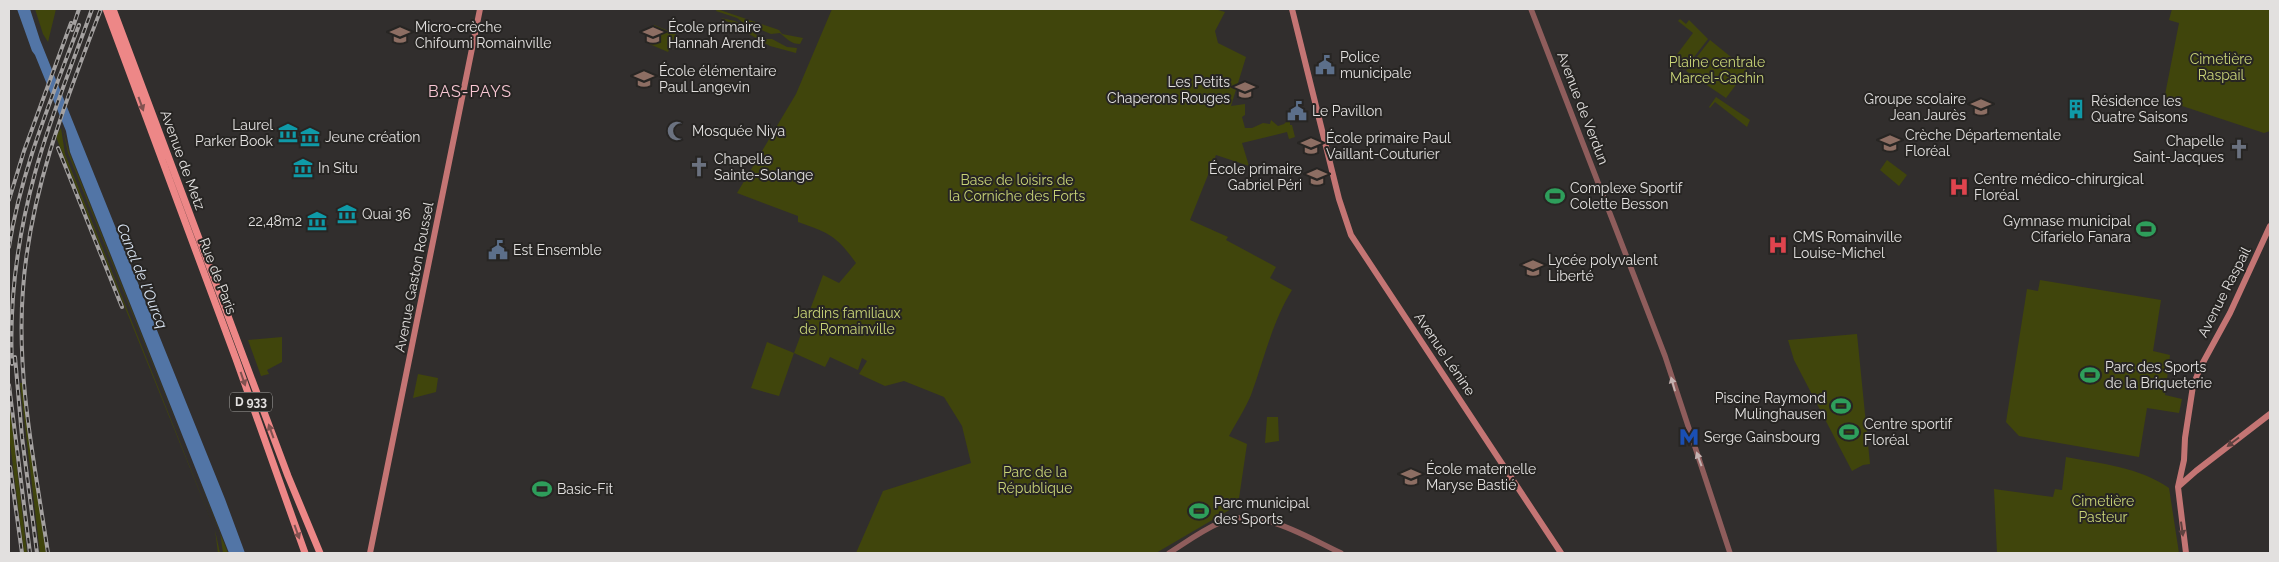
<svg xmlns="http://www.w3.org/2000/svg" width="2279" height="562" font-family="Raleway,sans-serif">
	<rect width="100%" height="100%" fill="#312e2d"/>
	<path fill="#40450c" d="M35 9H56L48 42 43 34Z
		M717 9 779 30 782 34 803 38 800 44C791 44 787 39 780 33L771 34 757 28 753 30 737 18 716 11Z
		M832 9H1215L1225 12 1215 31 1218 43 1246 57 1231 106 1245 104V115L1242 117 1245 128H1252L1263 123 1270 124 1271 120 1278 126 1284 124 1290 118V125H1292L1295 137 1289 139 1287 132 1242 143 1249 166 1216 155 1190 220 1228 237 1226 240 1276 267 1270 278 1292 290C1272 322 1264 360 1251 395 1245 409 1236 423 1229 436L1247 444 1238 505 1156 553H856L883 491 971 463 962 426 944 397 904 381 885 386 859 374 867 361 862 358 858 370 830 357 825 367 794 353 779 396 751 388 767 342 794 353 823 275 839 283 856 263C836 235 829 233 798 222V216L737 193 796 94Z
		M2172 9H2270V131L2264 133 2164 100 2179 23 2169 20Z
		M721 18 735 21 763 39H772L787 47 797 48 796 53 770 46Z
		M1680 19 1686 24 1689 20 1708 39 1684 70 1672 61 1693 33 1678 21Z
		M654 25 676 34 668 52 647 43Z
		M1710 40 1747 70 1726 98 1686 71Z
		M1716 97 1750 120 1747 127 1715 102 1710 108 1709 107Z
		M62 125 69 152 228 553H223L220 532 68 153Z
		M61 128 65 154 215 530 220 553H218L215 530 56 137Z
		M1887 160 1907 175 1899 186 1880 170Z
		M2040 280 2161 300 2153 351 2170 355 2165 395 2182 399 2179 413 2147 408 2139 457 2019 436 2006 422 2027 289 2038 291Z
		M1857 334 1870 464 1863 465 1852 471 1794 360 1788 340Z
		M282 337V362L267 370 269 374 261 376 248 340Z
		M418 374 438 378 436 392 413 398Z
		M20 383H22L46 553H40Z
		M9 400 27 553H24L9 435Z
		M1267 417H1278L1279 441 1265 443Z
		M2066 457C2102 464 2139 467 2169 488L2179 553H1997L1994 489 2053 497 2055 489 2062 490Z"/>
	<path fill="#5275a6" d="M17 9H30L40 40 225 499 245 553H229L70 152 66 131 35 55 32 51Z"/>
	<g fill="none" stroke-linecap="round" stroke-linejoin="round">
		<path stroke="#8f5d5c" stroke-width="5.5" d="M1531 9 1665 356 1730 553
			M1169 553C1185 543 1201 531 1219 523 1258 505 1306 537 1341 553"/>
		<path stroke="#c47574" stroke-width="6" d="M1292 9 1339 199 1351 235 1561 553
			M2179 486 2196 471 2270 414
			M370 553 480 9
			M2186 553 2178 487 2184 460 2185 438 2193 386 2200 368 2230 313 2270 226"/>
		<path stroke="#ed8787" stroke-width="7" d="M106 9 236 359 305 553
			M113 9 288 476 320 553"/>
		<defs>
			<path id="rail" d="M72 30 79 9
				M58 148 122 307
				M9 200 24 151 71 23
				M9 247C21 170 52 98 79 25
				M15 357 22 437 37 553
				M12 364C9 300 18 235 35 173 50 117 73 63 92 9
				M9 385 30 553
				M10 467 22 553
				M48 553C35 466 16 377 23 289 30 191 66 100 101 9"/>
		</defs>
		<use href="#rail" stroke="#a4a1a0" stroke-width="4"/>
		<use href="#rail" stroke="#272523" stroke-width="2" stroke-dasharray="5.5" stroke-linecap="butt"/>
	</g>
	<defs><path id="oneway-solid" d="M-6-.8H1V-3.2L6.5 0L1 3.2V.8H-6Z" transform="scale(1.25)"/></defs>
	<g fill="#805150">
		<use href="#oneway-solid" transform="translate(141 104) rotate(70)"/>
		<use href="#oneway-solid" transform="translate(243 379) rotate(71)"/>
		<use href="#oneway-solid" transform="translate(271 431) rotate(-110)"/>
		<use href="#oneway-solid" transform="translate(297 532) rotate(70)"/>
	</g>
	<g fill="#c5b2b1">
		<use href="#oneway-solid" transform="translate(1673 384) rotate(-106)"/>
		<use href="#oneway-solid" transform="translate(1699 459) rotate(-110)"/>
	</g>
	<g fill="#5e413f">
		<use href="#oneway-solid" transform="translate(2233 442) rotate(143)"/>
		<use href="#oneway-solid" transform="translate(2182 529) rotate(82)"/>
	</g>
	<defs>
		<symbol id="school-bare" viewBox="-9 -9 18 18"><path d="M0-5L7-2L0 1L-7-2ZM-4 1L0 2.5L4 1V4Q0 6-4 4Z" fill="#8d6e63" stroke="#272523" stroke-width="2.5" paint-order="stroke"/></symbol>
		<symbol id="civic-bare" viewBox="-9 -9 18 18"><path d="M-.6-6.5H3V-4.5H.6V-3L4-1V1h2V6H-6V1h2V-1L-.6-3ZM-1.2 2.5V6h2.4V2.5Z" fill="#5c6f8a" stroke="#272523" stroke-width="2.5" paint-order="stroke"/></symbol>
		<symbol id="building-bare" viewBox="-9 -9 18 18"><path d="M-4-6H4V6H1V3H-1V6H-4ZM-2.5-4.3h1.7v1.8h-1.7ZM.8-4.3h1.7v1.8H.8ZM-2.5-1h1.7V.8h-1.7ZM.8-1h1.7V.8H.8Z" fill="#0f9aa8" stroke="#272523" stroke-width="2.5" paint-order="stroke"/></symbol>
		<symbol id="mosque-bare" viewBox="-9 -9 18 18"><path d="M3.5-4.9A6 6 0 1 0 3.5 4.9A5 5 0 1 1 3.5-4.9Z" fill="#6b7280" stroke="#272523" stroke-width="2.5" paint-order="stroke"/></symbol>
		<symbol id="museum-bare" viewBox="-9 -9 18 18"><path d="M0-6L6-3V-2H-6V-3ZM-5-1h2V3h-2ZM-1-1h2V3h-2ZM3-1h2V3H3ZM-6 4H6V6H-6Z" fill="#0f9aa8" stroke="#272523" stroke-width="2.5" paint-order="stroke"/></symbol>
		<symbol id="church-bare" viewBox="-9 -9 18 18"><path d="M-1.2-6h2.4v3.5h3.3v2.4h-3.3V6h-2.4V-.1h-3.3v-2.4h3.3Z" fill="#6b7280" stroke="#272523" stroke-width="2.5" paint-order="stroke"/></symbol>
		<symbol id="hospital-bare" viewBox="-9 -9 18 18"><path d="M-5-5h3v3.5h4V-5h3V5h-3V1.5h-4V5h-3Z" fill="#e0444e" stroke="#272523" stroke-width="2.5" paint-order="stroke"/></symbol>
		<symbol id="stadium-bare" viewBox="-9 -9 18 18"><path d="M0-5a6.5 5 0 1 0 0 10a6.5 5 0 1 0 0-10ZM-3.5-1.8h7v3.6h-7Z" fill="#2e9e5b" stroke="#272523" stroke-width="2.5" paint-order="stroke"/></symbol>
		<symbol id="metro-bare" viewBox="-9 -9 18 18"><path d="M-5.5 5V-5H-3L0 0L3-5H5.5V5H3V-.5L0 4L-3-.5V5Z" fill="#1a4fb4" stroke="#272523" stroke-width="2.5" paint-order="stroke"/></symbol>
	</defs>
	<g fill-rule="evenodd">
		<use href="#school-bare" x="386" y="21" width="28" height="28"/>
		<use href="#school-bare" x="639" y="21" width="28" height="28"/>
		<use href="#civic-bare" x="1311" y="51" width="28" height="28"/>
		<use href="#school-bare" x="630" y="65" width="28" height="28"/>
		<use href="#school-bare" x="1231" y="76" width="28" height="28"/>
		<use href="#school-bare" x="1967" y="93" width="28" height="28"/>
		<use href="#building-bare" x="2062" y="95" width="28" height="28"/>
		<use href="#civic-bare" x="1283" y="97" width="28" height="28"/>
		<use href="#mosque-bare" x="663" y="117" width="28" height="28"/>
		<use href="#museum-bare" x="274" y="119" width="28" height="28"/>
		<use href="#museum-bare" x="296" y="123" width="28" height="28"/>
		<use href="#school-bare" x="1876" y="129" width="28" height="28"/>
		<use href="#school-bare" x="1297" y="132" width="28" height="28"/>
		<use href="#church-bare" x="2225" y="135" width="28" height="28"/>
		<use href="#church-bare" x="685" y="153" width="28" height="28"/>
		<use href="#museum-bare" x="289" y="154" width="28" height="28"/>
		<use href="#school-bare" x="1303" y="163" width="28" height="28"/>
		<use href="#hospital-bare" x="1945" y="173" width="28" height="28"/>
		<use href="#stadium-bare" x="1541" y="182" width="28" height="28"/>
		<use href="#museum-bare" x="333" y="200" width="28" height="28"/>
		<use href="#museum-bare" x="303" y="207" width="28" height="28"/>
		<use href="#stadium-bare" x="2132" y="215" width="28" height="28"/>
		<use href="#hospital-bare" x="1764" y="231" width="28" height="28"/>
		<use href="#civic-bare" x="484" y="236" width="28" height="28"/>
		<use href="#school-bare" x="1519" y="254" width="28" height="28"/>
		<use href="#stadium-bare" x="2076" y="361" width="28" height="28"/>
		<use href="#stadium-bare" x="1827" y="392" width="28" height="28"/>
		<use href="#stadium-bare" x="1835" y="418" width="28" height="28"/>
		<use href="#metro-bare" x="1675" y="423" width="28" height="28"/>
		<use href="#school-bare" x="1397" y="463" width="28" height="28"/>
		<use href="#stadium-bare" x="528" y="475" width="28" height="28"/>
		<use href="#stadium-bare" x="1185" y="497" width="28" height="28"/>
	</g>
	<g text-anchor="middle" stroke-width="4" stroke-linejoin="round" paint-order="stroke">
		<rect fill="#272523" stroke="#aaa8a7" stroke-width="1" x="230" y="392.5" width="42" height="19" rx="4"/>
		<g font-size="12" font-weight="bold" fill="#e2e0df">
			<text x="251" y="406">D 933</text>
		</g>
		<g font-size="14" fill="#e2e0df" stroke="#272523" text-anchor="start">
			<text x="415" y="32">Micro-crèche<tspan x="415" dy="16">Chifoumi Romainville</tspan></text>
			<text x="668" y="32">École primaire<tspan x="668" dy="16">Hannah Arendt</tspan></text>
			<text x="1340" y="62">Police<tspan x="1340" dy="16">municipale</tspan></text>
			<text x="659" y="76">École élémentaire<tspan x="659" dy="16">Paul Langevin</tspan></text>
			<text x="1230" y="87" text-anchor="end">Les Petits<tspan x="1230" dy="16">Chaperons Rouges</tspan></text>
			<text x="1966" y="104" text-anchor="end">Groupe scolaire<tspan x="1966" dy="16">Jean Jaurès</tspan></text>
			<text x="2091" y="106">Résidence les<tspan x="2091" dy="16">Quatre Saisons</tspan></text>
			<text x="1312" y="116">Le Pavillon</text>
			<text x="273" y="130" text-anchor="end">Laurel<tspan x="273" dy="16">Parker Book</tspan></text>
			<text x="692" y="136">Mosquée Niya</text>
			<text x="1905" y="140">Crèche Départementale<tspan x="1905" dy="16">Floréal</tspan></text>
			<text x="325" y="142">Jeune création</text>
			<text x="1326" y="143">École primaire Paul<tspan x="1326" dy="16">Vaillant-Couturier</tspan></text>
			<text x="2224" y="146" text-anchor="end">Chapelle<tspan x="2224" dy="16">Saint-Jacques</tspan></text>
			<text x="714" y="164">Chapelle<tspan x="714" dy="16">Sainte-Solange</tspan></text>
			<text x="318" y="173">In Situ</text>
			<text x="1302" y="174" text-anchor="end">École primaire<tspan x="1302" dy="16">Gabriel Péri</tspan></text>
			<text x="1974" y="184">Centre médico-chirurgical<tspan x="1974" dy="16">Floréal</tspan></text>
			<text x="1570" y="193">Complexe Sportif<tspan x="1570" dy="16">Colette Besson</tspan></text>
			<text x="362" y="219">Quai 36</text>
			<text x="302" y="226" text-anchor="end">22,48m2</text>
			<text x="2131" y="226" text-anchor="end">Gymnase municipal<tspan x="2131" dy="16">Cifarielo Fanara</tspan></text>
			<text x="1793" y="242">CMS Romainville<tspan x="1793" dy="16">Louise-Michel</tspan></text>
			<text x="513" y="255">Est Ensemble</text>
			<text x="1548" y="265">Lycée polyvalent<tspan x="1548" dy="16">Liberté</tspan></text>
			<text x="2105" y="372">Parc des Sports<tspan x="2105" dy="16">de la Briqueterie</tspan></text>
			<text x="1826" y="403" text-anchor="end">Piscine Raymond<tspan x="1826" dy="16">Mulinghausen</tspan></text>
			<text x="1864" y="429">Centre sportif<tspan x="1864" dy="16">Floréal</tspan></text>
			<text x="1704" y="442">Serge Gainsbourg</text>
			<text x="1426" y="474">École maternelle<tspan x="1426" dy="16">Maryse Bastié</tspan></text>
			<text x="557" y="494">Basic-Fit</text>
			<text x="1214" y="508">Parc municipal<tspan x="1214" dy="16">des Sports</tspan></text>
		</g>
		<g font-size="14" fill="#c8d377" stroke="#272523">
			<text x="2221" y="64">Cimetière<tspan x="2221" dy="16">Raspail</tspan></text>
			<text x="1717" y="67">Plaine centrale<tspan x="1717" dy="16">Marcel-Cachin</tspan></text>
			<text x="1017" y="185">Base de loisirs de<tspan x="1017" dy="16">la Corniche des Forts</tspan></text>
			<text x="847" y="318">Jardins familiaux<tspan x="847" dy="16">de Romainville</tspan></text>
			<text x="1035" y="477">Parc de la<tspan x="1035" dy="16">République</tspan></text>
			<text x="2103" y="506">Cimetière<tspan x="2103" dy="16">Pasteur</tspan></text>
		</g>
		<g font-size="14" fill="#e2e0df" stroke="#272523">
			<text transform="translate(1583 108) rotate(69)" y="5">Avenue de Verdun</text>
			<text transform="translate(183 160) rotate(70)" y="5">Avenue de Metz</text>
			<text transform="translate(218 276) rotate(69)" y="5">Rue de Paris</text>
			<text transform="translate(414 277) rotate(-79)" y="5">Avenue Gaston Roussel</text>
			<text transform="translate(2224 292) rotate(-63)" y="5">Avenue Raspail</text>
			<text transform="translate(1445 354) rotate(56)" y="5">Avenue Lénine</text>
		</g>
		<g font-size="15" font-style="italic" fill="#d8e3f2" stroke="#272523">
			<text transform="translate(142 276) rotate(68)" y="5">Canal de l'Ourcq</text>
		</g>
		<g font-size="16" letter-spacing="1" fill="#f9c7d4" stroke="#272523">
			<text x="470" y="97">BAS-PAYS</text>
		</g>
	</g>
	<rect width="2279" height="562" fill="none" stroke="#e2e0df" stroke-width="20"/>
</svg>
